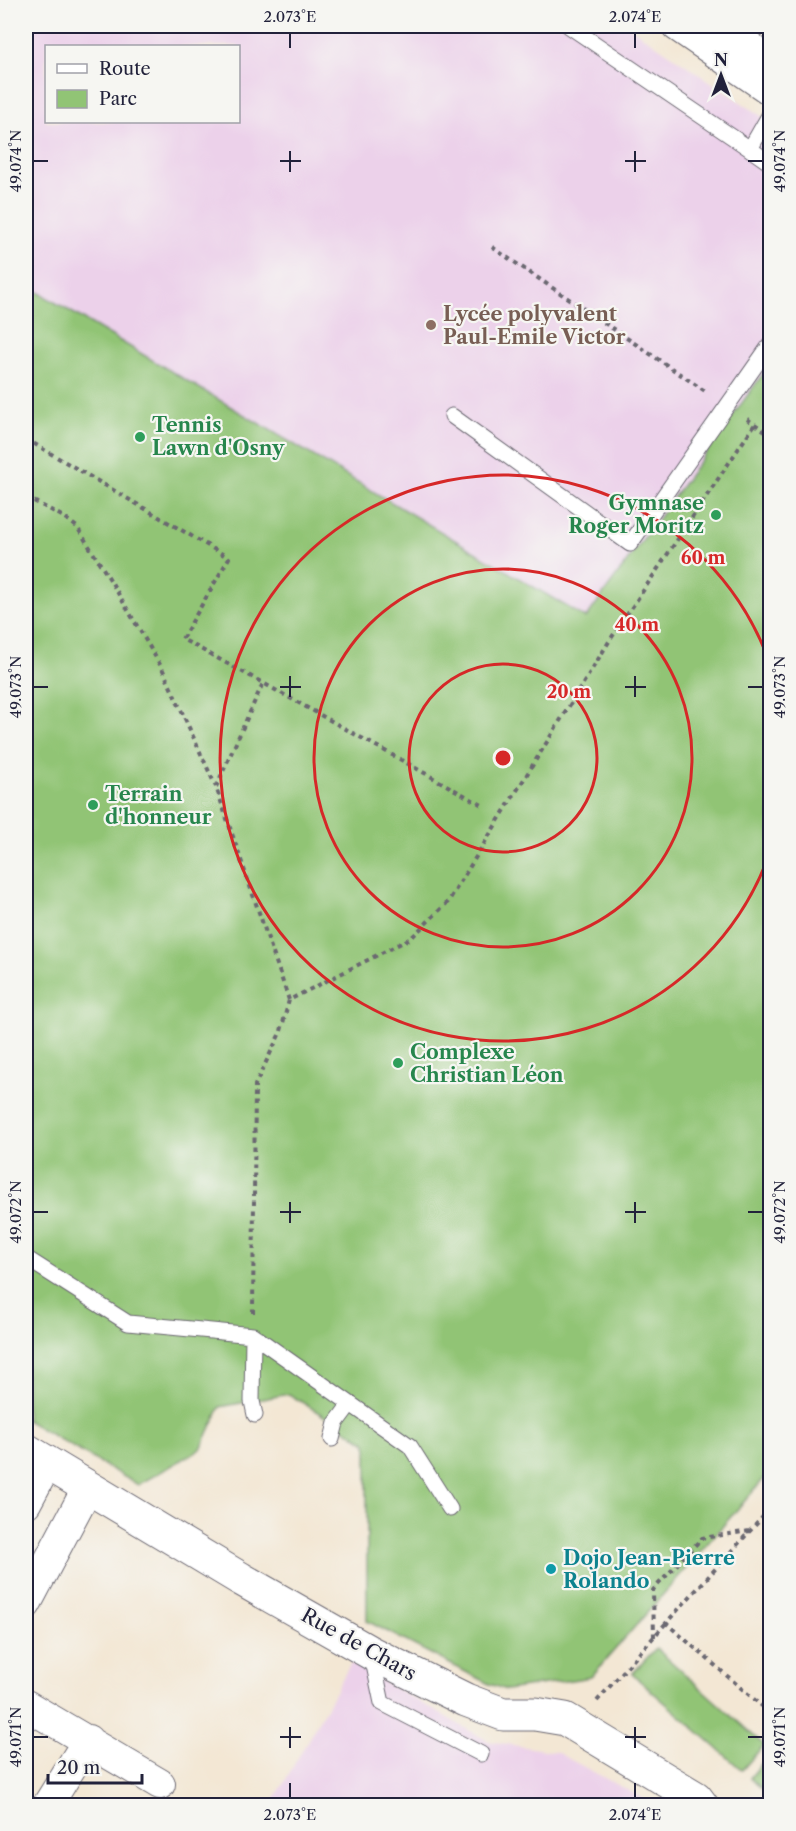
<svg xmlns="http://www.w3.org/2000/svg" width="796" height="1831" font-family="'Libre Caslon Text',serif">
	<rect width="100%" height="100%" fill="#f6f6f2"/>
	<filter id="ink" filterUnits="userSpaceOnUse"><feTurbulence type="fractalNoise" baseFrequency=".0167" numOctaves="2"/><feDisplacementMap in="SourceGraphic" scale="12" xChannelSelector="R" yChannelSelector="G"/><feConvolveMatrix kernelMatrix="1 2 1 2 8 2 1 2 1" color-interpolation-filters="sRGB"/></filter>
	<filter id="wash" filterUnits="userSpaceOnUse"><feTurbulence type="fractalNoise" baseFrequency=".008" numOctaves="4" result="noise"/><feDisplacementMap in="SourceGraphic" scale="24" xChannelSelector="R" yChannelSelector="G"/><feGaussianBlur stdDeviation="1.35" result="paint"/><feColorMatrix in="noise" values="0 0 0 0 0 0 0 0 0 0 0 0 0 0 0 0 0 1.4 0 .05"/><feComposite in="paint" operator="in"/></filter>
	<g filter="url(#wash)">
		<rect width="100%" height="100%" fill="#f3e7d4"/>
		<path fill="#ecd1ea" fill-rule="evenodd" d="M26 26H628L770 122V364L586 618 26 286ZM46 46H238V122H46Z
			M351 1663 488 1741 556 1752 655 1805 271 1806Z"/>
		<path fill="#91c475" stroke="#5a7358" stroke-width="1.5" d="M26 285 586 618 770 364V1472L591 1677 507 1690 489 1684 367 1621V1443L289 1394 220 1407 201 1449 138 1485 26 1420Z
			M656 1648 764 1745 742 1770 632 1674Z
			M770 1753V1796L750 1778Z"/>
	</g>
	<g filter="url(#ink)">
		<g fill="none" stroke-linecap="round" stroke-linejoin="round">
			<defs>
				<path id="service" d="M569 26 750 149 770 114
					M750 149 770 163
					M452 416 630 544 770 345
					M26 1258 128 1323 253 1335 410 1446 450 1509
					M253 1335 252 1401 255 1415
					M332 1439 336 1423 350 1404
					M372 1656 382 1703 481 1754"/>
				<path id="minor" d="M677 26 770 90
					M726 26 770 64
					M26 1503 48 1462
					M26 1604 88 1487
					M26 1705 160 1784
					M47 1806 88 1740"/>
				<path id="tertiary" d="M26 1450 241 1579 371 1653 466 1700 503 1714H535L565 1719 696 1798 702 1806"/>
			</defs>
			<use href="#service" stroke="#6b6771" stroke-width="17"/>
			<use href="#minor" stroke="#6b6771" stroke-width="32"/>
			<use href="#tertiary" stroke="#6b6771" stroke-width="35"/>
			<path stroke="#6b6771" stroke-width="4" stroke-dasharray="4.5 4.5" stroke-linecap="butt" d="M492 247 708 393
				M747 419 770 434
				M26 439 229 558 182 639 263 683
				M26 497 62 516 77 527 109 578 162 668 216 787
				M289 1000 216 787 263 683 482 805
				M253 1313 255 1085 281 1031 289 1000 411 938 448 902 610 640 755 424
				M770 1509 666 1623 770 1713
				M654 1637 653 1590 702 1538 750 1531
				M597 1701 666 1623"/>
			<use href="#service" stroke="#fff" stroke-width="15"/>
			<use href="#minor" stroke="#fff" stroke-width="30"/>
			<use href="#tertiary" stroke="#fff" stroke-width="33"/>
		</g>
	</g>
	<path fill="none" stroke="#22223b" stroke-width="2" d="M290 33V48M635 33V48M290 151V172M635 151V172M33 161H48M280 161H301M625 161H646M748 161H763M290 676V697M635 676V697M33 687H48M280 687H301M625 687H646M748 687H763M290 1202V1223M635 1202V1223M33 1212H48M280 1212H301M625 1212H646M748 1212H763M290 1727V1748M635 1727V1748M33 1737H48M280 1737H301M625 1737H646M748 1737H763M290 1783V1798M635 1783V1798"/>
	<g fill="none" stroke="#d62828" stroke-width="3">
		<circle cx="503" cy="758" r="94"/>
		<circle cx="503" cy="758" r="189"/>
		<path d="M770 852A283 283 0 1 1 770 664"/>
	</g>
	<circle fill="#8d6e63" stroke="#f6f6f2" stroke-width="2" cx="431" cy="325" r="6"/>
	<g fill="#2e9e5b" stroke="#f6f6f2" stroke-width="2">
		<circle cx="140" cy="437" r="6"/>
		<circle cx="716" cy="515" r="6"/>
		<circle cx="93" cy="805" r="6"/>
		<circle cx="398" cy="1063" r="6"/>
	</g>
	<circle fill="#0f9aa8" stroke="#f6f6f2" stroke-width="2" cx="551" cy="1569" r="6"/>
	<g text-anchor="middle" stroke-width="4.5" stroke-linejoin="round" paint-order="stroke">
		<g font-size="20" font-weight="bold" fill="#785e54" stroke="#f6f6f2" text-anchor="start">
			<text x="443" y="321">Lycée polyvalent<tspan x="443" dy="23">Paul-Emile Victor</tspan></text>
		</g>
		<g font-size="20" font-weight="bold" fill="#27864d" stroke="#f6f6f2" text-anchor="start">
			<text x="152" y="432">Tennis<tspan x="152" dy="23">Lawn d'Osny</tspan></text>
			<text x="704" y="510" text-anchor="end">Gymnase<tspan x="704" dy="23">Roger Moritz</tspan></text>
			<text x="105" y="801">Terrain<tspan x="105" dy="23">d'honneur</tspan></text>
			<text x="410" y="1059">Complexe<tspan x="410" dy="23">Christian Léon</tspan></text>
		</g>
		<g font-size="20" font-weight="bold" fill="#0d838f" stroke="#f6f6f2" text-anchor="start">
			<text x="563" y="1565">Dojo Jean-Pierre<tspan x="563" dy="23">Rolando</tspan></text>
		</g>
		<g font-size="20" fill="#22223b" stroke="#f6f6f2">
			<text transform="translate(359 1644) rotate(29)" y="7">Rue de Chars</text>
		</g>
	</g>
	<circle cx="503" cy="758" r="9" fill="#d62828" stroke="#f6f6f2" stroke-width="3"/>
	<g font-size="18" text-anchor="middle" font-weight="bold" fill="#d62828" stroke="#f6f6f2" stroke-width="4.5" stroke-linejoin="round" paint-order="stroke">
		<text x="703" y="564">60 m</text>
		<text x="637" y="631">40 m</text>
		<text x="569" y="698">20 m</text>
	</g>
	<rect width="796" height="1831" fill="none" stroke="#f6f6f2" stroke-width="66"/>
	<rect x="45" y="45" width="195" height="78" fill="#f6f6f2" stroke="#a1a1a9" stroke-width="1.5"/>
	<rect x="57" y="64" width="30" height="9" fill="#ffffff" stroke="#a1a1a9" stroke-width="1.5"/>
	<text x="99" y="75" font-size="18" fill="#22223b">Route</text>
	<rect x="57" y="90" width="30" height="18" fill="#91c475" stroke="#a1a1a9" stroke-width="1.5"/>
	<text x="99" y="105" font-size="18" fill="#22223b">Parc</text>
	<g transform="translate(721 75)" stroke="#f6f6f2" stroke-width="4.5" paint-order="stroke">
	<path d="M0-4.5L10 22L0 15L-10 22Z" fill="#22223b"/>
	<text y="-9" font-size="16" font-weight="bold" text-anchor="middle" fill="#22223b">N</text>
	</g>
	<path d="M48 1774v9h94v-9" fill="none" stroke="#22223b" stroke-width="3"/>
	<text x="57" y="1774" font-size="18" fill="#22223b" stroke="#f6f6f2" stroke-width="4.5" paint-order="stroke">20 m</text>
	<rect x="33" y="33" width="730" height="1765" fill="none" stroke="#22223b" stroke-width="2"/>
	<g font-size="15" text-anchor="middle" fill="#22223b">
		<text x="290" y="22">2.073°E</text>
		<text x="635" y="22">2.074°E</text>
		<text transform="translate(16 161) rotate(-90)" y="5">49.074°N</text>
		<text transform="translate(780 161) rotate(-90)" y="5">49.074°N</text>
		<text transform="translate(16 687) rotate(-90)" y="5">49.073°N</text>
		<text transform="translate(780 687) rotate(-90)" y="5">49.073°N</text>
		<text transform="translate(16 1212) rotate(-90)" y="5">49.072°N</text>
		<text transform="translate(780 1212) rotate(-90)" y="5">49.072°N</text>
		<text transform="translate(16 1737) rotate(-90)" y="5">49.071°N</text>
		<text transform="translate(780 1737) rotate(-90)" y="5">49.071°N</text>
		<text x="290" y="1820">2.073°E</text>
		<text x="635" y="1820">2.074°E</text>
	</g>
</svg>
